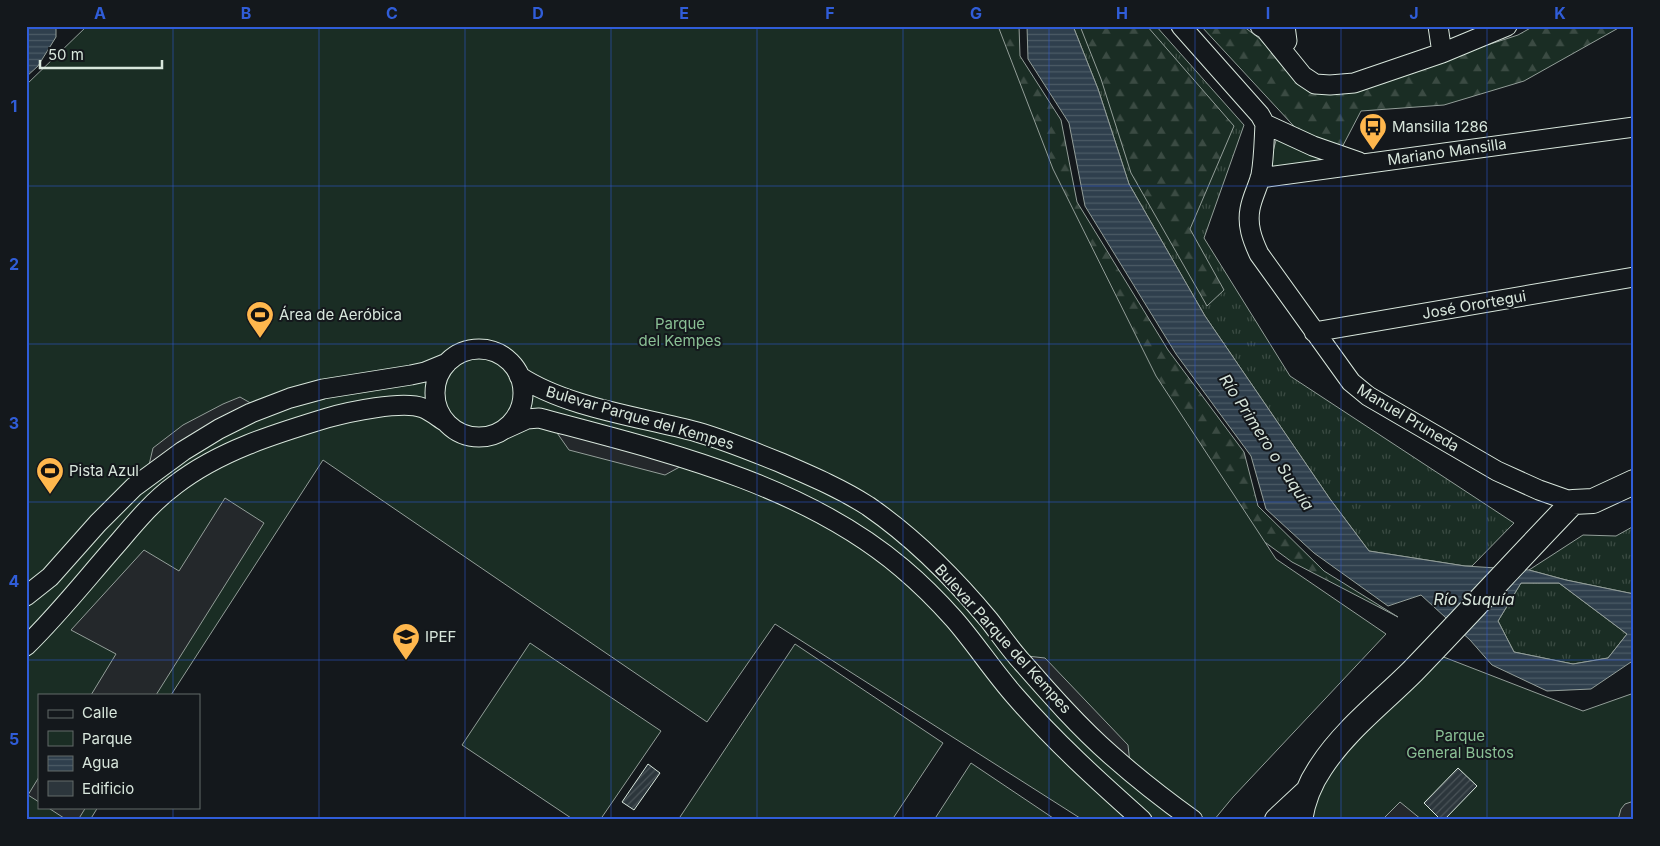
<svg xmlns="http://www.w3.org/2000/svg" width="1660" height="846" font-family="Inter,sans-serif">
	<defs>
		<pattern id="grass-tufts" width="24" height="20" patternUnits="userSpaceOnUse" patternTransform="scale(1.25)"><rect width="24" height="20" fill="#1a2d24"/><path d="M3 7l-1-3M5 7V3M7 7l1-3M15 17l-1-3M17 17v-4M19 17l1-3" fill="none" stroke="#3b4b43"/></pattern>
		<pattern id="forest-firs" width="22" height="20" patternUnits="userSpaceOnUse" patternTransform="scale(1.25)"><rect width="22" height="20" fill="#1a2d24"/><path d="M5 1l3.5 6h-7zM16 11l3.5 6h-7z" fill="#3b4b43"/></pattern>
		<pattern id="water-rules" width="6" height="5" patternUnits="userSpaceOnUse" patternTransform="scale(1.25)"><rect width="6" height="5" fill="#2f3f4d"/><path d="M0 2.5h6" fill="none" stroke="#4c5b66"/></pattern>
		<pattern id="building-hatch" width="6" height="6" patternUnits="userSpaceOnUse" patternTransform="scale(1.25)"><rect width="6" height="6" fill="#2c363c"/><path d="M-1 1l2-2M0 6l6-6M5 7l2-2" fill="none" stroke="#4a5358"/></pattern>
	</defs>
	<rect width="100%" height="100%" fill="#14181c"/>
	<path fill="url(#grass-tufts)" stroke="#939e99" d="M1073 26H1156L1244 125 1204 238 1290 376 1514 523 1472 566H1465L1369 551 1330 499 1205 316 1129 184 1098 89Z
		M1634 526V594L1566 580 1529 570 1583 535 1616 536Z
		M1521 583H1559L1627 634 1608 658 1573 664 1514 652 1498 621Z"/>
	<path fill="url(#forest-firs)" stroke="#939e99" d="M898 26H1019L1020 56 1061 120 1077 202 1168 350 1244 452 1258 506 1324 571 1398 617 1292 562 1165 469Z
		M1080 26H1147L1234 126 1190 229 1224 290 1207 306 1131 173 1101 79Z
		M1201 26H1243L1260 39 1291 75 1352 89 1518 35 1534 26H1622L1524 81 1444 105 1361 111 1338 155 1303 136Z"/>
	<path fill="#1a2d24" stroke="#939e99" d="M87 26H998L1053 169 1156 376 1276 559 1386 634 1233 797 1214 820H1083L775 624 707 722 323 460 171 695H39V807H98L90 820H26V85Z
		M1278 133 1343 161 1268 170Z
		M530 643 661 731 600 820H574L462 745Z
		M795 644 943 743 892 820H678Z
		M1441 656 1583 711 1634 693V820H1312L1315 797 1336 763Z
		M971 763 1056 820H934Z"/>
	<path fill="#24282b" stroke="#939e99" d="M240 397 254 405 149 465 153 448 183 425 223 404Z
		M555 430 685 464 665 475 569 450Z
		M225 498 264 523 156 695H91L116 654 71 630 144 550 179 571Z
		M1027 656 1045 658 1128 745 1130 763Z
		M39 777V802L28 795Z
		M1400 802 1422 820H1382Z
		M1631 802H1634V820H1618L1621 809 1625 804Z
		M47 807H86L78 820H67Z"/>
	<path fill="url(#water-rules)" stroke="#939e99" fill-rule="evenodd" d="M26 26H56V37L38 66 26 77Z
		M1027 26H1073L1098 89 1129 184 1205 316 1330 499 1369 551 1465 566 1529 570 1566 580 1634 594V660L1591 689 1547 691 1492 665 1470 640 1421 595 1388 606 1314 553 1266 509 1251 456 1176 354 1085 206 1069 123 1028 59ZM1521 583H1559L1627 634 1608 658 1573 664 1514 652 1498 621Z"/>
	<path fill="url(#building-hatch)" stroke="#d8e6dc" d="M648 764 660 773 634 810 622 802Z
		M1458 768 1477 786 1444 820H1441L1424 803Z"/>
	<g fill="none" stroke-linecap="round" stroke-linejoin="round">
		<defs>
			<path id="minor" d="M1181 26 1260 115 1265 124
				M1260 26 1265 29 1303 76 1315 84 1330 85 1354 83 1442 53 1507 26
				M1438 26 1442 53
				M1281 49 1287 41 1285 26
				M1265 124C1264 141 1264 158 1261 175 1258 187 1252 197 1250 209 1247 225 1252 239 1259 254L1351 382 1368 396 1497 471 1539 490 1573 502
				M1265 124 1313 146 1359 162
				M1260 178 1634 127
				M1314 332 1634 277
				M435 393a44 44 0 1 1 88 0a44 44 0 1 1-88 0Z
				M519 376C567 408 642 417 697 432 725 440 752 451 779 462 809 475 840 488 868 506 913 537 954 578 989 620 1000 634 1010 649 1022 662 1050 694 1079 727 1111 755 1137 778 1165 800 1193 820
				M505 429 527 419 539 418C663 451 802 483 902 568 921 584 938 601 954 619 975 643 993 671 1015 696 1054 741 1097 780 1142 820
				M26 596 50 577 98 523 134 487 183 451 219 429 251 413 290 398 323 389 411 375 425 372 447 363
				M26 646C59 614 87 578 117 544 135 523 153 501 175 485 219 451 274 434 327 418 348 412 403 400 423 408 431 411 439 418 446 422"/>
			<path id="major" d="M1277 820 1307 792
				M1300 820C1303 801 1310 783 1321 767 1345 730 1382 702 1413 671 1467 615 1519 558 1573 502L1593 501 1634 482"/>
		</defs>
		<use href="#minor" stroke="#d8e6dc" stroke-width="21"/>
		<use href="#major" stroke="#d8e6dc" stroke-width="26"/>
		<use href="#minor" stroke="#14181c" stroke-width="19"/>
		<use href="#major" stroke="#14181c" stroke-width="24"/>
	</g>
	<path fill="none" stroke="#305dd8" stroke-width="1" stroke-opacity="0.55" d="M173 26V695M319 26V820M465 26V820M611 26V820M757 26V820M903 26V820M1049 26V820M1195 26V820M1341 26V820M1487 26V820M26 186H1634M26 344H1634M26 502H1634M26 660H1634M173 807V820"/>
	<defs>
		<symbol id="bus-pin" viewBox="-11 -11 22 30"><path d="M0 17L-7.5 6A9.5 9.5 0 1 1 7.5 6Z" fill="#ffb74d" stroke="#14181c"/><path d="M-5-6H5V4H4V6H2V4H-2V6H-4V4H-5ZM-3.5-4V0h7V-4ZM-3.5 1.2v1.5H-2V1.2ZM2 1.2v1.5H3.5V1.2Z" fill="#111"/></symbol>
		<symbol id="stadium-pin" viewBox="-11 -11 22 30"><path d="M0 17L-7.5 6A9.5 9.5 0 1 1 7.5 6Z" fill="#ffb74d" stroke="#14181c"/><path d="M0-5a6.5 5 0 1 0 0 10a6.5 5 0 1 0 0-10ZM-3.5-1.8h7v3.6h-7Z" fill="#111"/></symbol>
		<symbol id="university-pin" viewBox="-11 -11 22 30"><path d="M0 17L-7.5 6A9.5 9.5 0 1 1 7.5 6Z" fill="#ffb74d" stroke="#14181c"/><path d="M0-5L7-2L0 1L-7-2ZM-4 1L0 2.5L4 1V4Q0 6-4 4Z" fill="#111"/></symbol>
	</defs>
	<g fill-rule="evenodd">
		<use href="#bus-pin" x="1357" y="111" width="32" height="43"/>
		<use href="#stadium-pin" x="244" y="299" width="32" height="43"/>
		<use href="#stadium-pin" x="34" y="455" width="32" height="43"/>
		<use href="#university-pin" x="390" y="621" width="32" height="43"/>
	</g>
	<g text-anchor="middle" stroke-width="4" stroke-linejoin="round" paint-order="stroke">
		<g font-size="15" fill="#d8e6dc" stroke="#14181c" text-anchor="start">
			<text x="1392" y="132">Mansilla 1286</text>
			<text x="279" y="320">Área de Aeróbica</text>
			<text x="69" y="476">Pista Azul</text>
			<text x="425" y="642">IPEF</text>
		</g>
		<g font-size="15" fill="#d8e6dc" stroke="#14181c">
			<text transform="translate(1447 152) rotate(-8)" y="5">Mariano Mansilla</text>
			<text transform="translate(1474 305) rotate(-10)" y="5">José Orortegui</text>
			<text transform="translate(640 418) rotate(16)" y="5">Bulevar Parque del Kempes</text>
			<text transform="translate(1408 418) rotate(31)" y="5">Manuel Pruneda</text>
			<text transform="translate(1003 639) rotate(48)" y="5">Bulevar Parque del Kempes</text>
		</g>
		<g font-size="15" fill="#8ac095" stroke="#14181c">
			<text x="680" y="329">Parque<tspan x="680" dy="17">del Kempes</tspan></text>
			<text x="1460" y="741">Parque<tspan x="1460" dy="17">General Bustos</tspan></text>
		</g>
		<g font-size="16" font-style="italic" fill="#d8e6dc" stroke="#14181c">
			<text transform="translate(1267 442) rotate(57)" y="6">Río Primero o Suquía</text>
			<text x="1474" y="605">Río Suquía</text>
		</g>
	</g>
	<rect width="1660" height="846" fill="none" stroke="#14181c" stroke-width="55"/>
	<rect x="38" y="694" width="162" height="115" fill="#14181c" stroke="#626a69"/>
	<rect x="48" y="710" width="25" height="8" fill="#14181c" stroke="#626a69"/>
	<text x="82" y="718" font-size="15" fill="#d8e6dc">Calle</text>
	<rect x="48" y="731" width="25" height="15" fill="#1a2d24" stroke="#626a69"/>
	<text x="82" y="744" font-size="15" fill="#d8e6dc">Parque</text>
	<rect x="48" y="756" width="25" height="15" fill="url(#water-rules)" stroke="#626a69"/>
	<text x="82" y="768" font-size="15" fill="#d8e6dc">Agua</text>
	<rect x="48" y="781" width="25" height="15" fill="#2c363c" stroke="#626a69"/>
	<text x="82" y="794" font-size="15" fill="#d8e6dc">Edificio</text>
	<path d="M40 60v8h122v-8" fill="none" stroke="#d8e6dc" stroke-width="2.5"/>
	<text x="48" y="60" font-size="15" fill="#d8e6dc" stroke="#14181c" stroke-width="4" paint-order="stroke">50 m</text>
	<rect x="28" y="28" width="1604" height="790" fill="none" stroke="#305dd8" stroke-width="2"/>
	<g font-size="16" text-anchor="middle" font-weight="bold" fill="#305dd8">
		<text x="100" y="19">A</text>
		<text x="246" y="19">B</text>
		<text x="392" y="19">C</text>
		<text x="538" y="19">D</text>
		<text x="684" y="19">E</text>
		<text x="830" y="19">F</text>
		<text x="976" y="19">G</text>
		<text x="1122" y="19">H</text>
		<text x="1268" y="19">I</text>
		<text x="1414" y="19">J</text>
		<text x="1560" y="19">K</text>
		<text x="14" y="112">1</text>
		<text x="14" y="270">2</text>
		<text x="14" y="429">3</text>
		<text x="14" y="587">4</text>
		<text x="14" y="745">5</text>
	</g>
</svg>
